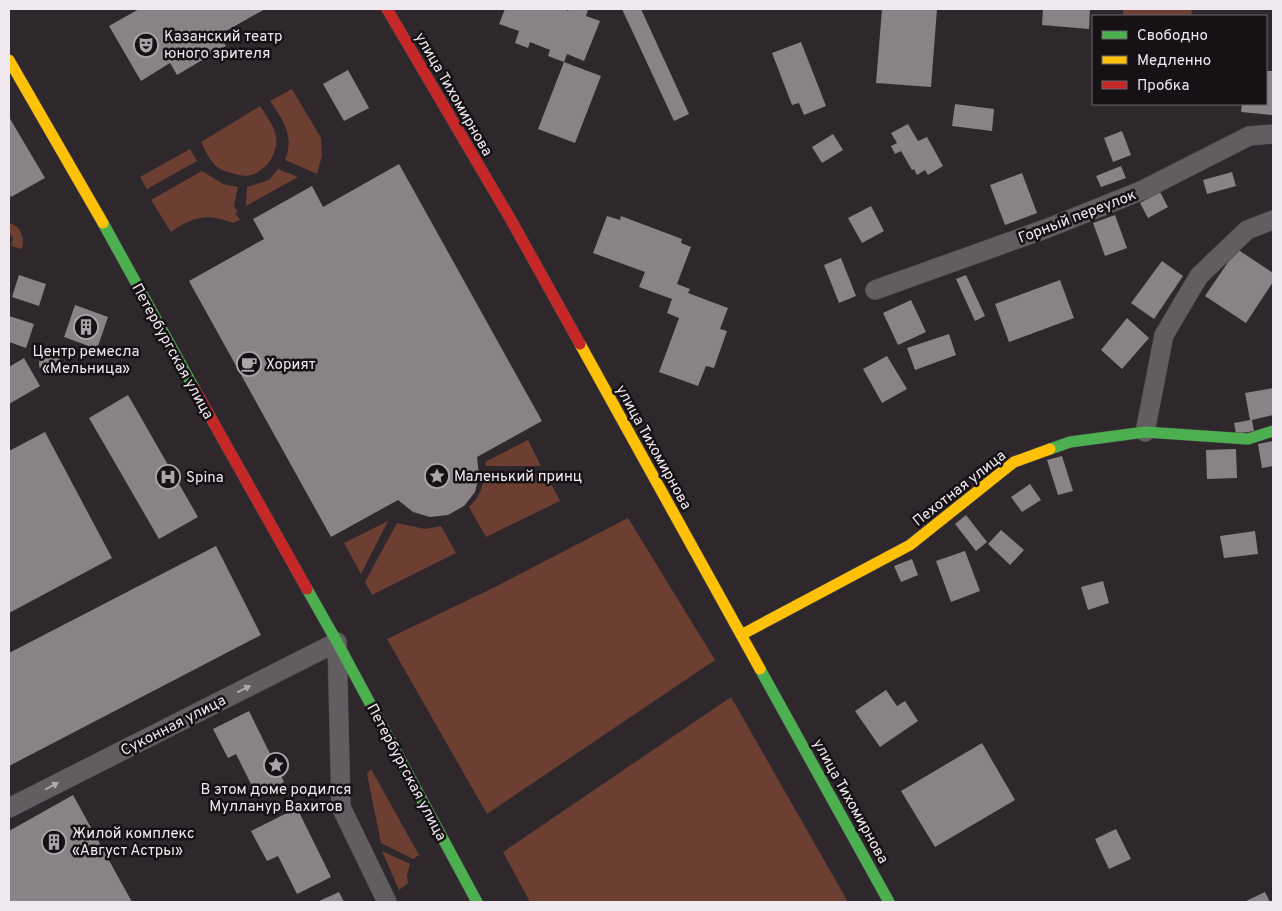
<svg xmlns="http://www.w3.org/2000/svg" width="1282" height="911" font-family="Overpass,sans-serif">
	<rect width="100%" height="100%" fill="#2e282d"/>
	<path fill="#6d3e32" d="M1123 9H1192L1191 16H1123Z
		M292 89 321 138 322 156 317 174 285 160C295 136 283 120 270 101Z
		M260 106C266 115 274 126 276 136 279 151 267 171 251 175 245 177 239 175 232 173 226 172 220 170 215 165 209 159 205 150 201 142Z
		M190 149 197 161 147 189 140 177Z
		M278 169 298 177 246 206 247 187 269 180Z
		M202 171 223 184 238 187 234 206 238 212 235 213 240 220 233 223C207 213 194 216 171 232L151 200Z
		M9 223C21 226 25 237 22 249L11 246 13 239 9 232Z
		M528 440 541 466H486L485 462Z
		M484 474H546L560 501 486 537 469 507C479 498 483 488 484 474Z
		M628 518 715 660 487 814 387 639 493 588Z
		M388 521 361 574 344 543Z
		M397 523 425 529 441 526 456 553 372 595 365 582Z
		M731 697 848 902H530L503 852Z
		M371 769 419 855 413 859 381 843 367 774Z
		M382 851 410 864 407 875 408 883 399 890Z"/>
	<path fill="#898286" d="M139 9H265L219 35 226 46 177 75 170 63 141 81 109 26Z
		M505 9H564L568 11 569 9H585L588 10 586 16 600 21 584 61 567 54 564 62 548 56 550 50 530 42 528 48 515 43 519 31 499 24Z
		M622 9H641L689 114 674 121Z
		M882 9H937L931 87 876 83Z
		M1043 9H1090L1089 29 1042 25Z
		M801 42 826 106 804 115 799 103 792 105 772 53Z
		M564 62 601 76 575 143 538 129Z
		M348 70 369 108 344 121 323 84Z
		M1266 71H1273L1272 115 1241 112 1242 104H1266Z
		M955 104 994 109 992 131 952 126Z
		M9 117 45 178 11 197 9 193Z
		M908 124 918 141 927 137 943 166 928 175 925 170 917 175 914 169 912 170 901 151 895 154 891 146 897 143 891 133Z
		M1122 131 1131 155 1113 162 1104 138Z
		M833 134 843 150 822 163 812 147Z
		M399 164 542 421 477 457 479 475 475 492 464 506 448 515 430 517 413 512 398 500 331 537 189 281 264 239 253 219 312 186 323 207Z
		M1121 166 1126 178 1101 187 1096 176Z
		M1232 172 1236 186 1207 194 1203 180Z
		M1022 173 1037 213 1005 225 990 185Z
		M1160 192 1168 207 1148 218 1140 203Z
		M871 206 884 231 862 243 848 218Z
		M1115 215 1127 248 1105 256 1093 223Z
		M607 216 620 220 621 216 682 239 681 243 691 247 677 284 690 289 688 293 728 308 720 329 727 331 714 368 706 366 698 386 659 372 679 318 667 313 672 299 639 287 645 272 593 253Z
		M1237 249 1273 273V282L1246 323 1205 296Z
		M841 258 856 296 839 303 824 265Z
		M1162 261 1183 276 1154 319 1131 303Z
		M19 275 46 284 39 306 12 297Z
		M966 275 985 316 975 321 956 279Z
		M1060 280 1074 318 1009 342 995 304Z
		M911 300 926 332 898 345 883 313Z
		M75 305 108 317 97 349 64 337Z
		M9 316 34 324 26 348 9 342Z
		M1127 318 1149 338 1122 369 1101 350Z
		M949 334 956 355 915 370 907 348Z
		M39 364a11 11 0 1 1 22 0a11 11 0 1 1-22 0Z
		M887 356 907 389 882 403 863 369Z
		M24 358 40 386 9 404V367Z
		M1273 388V415L1252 420 1254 431 1236 434 1234 423 1250 420 1245 393Z
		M128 395 198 517 159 539 89 418Z
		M45 432 112 558 9 613V451Z
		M1273 441V466L1262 468 1258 444Z
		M1236 449 1237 478 1207 479 1206 450Z
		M1062 456 1073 491 1058 495 1047 460Z
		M1030 484 1041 500 1022 512 1011 497Z
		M966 515 987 542 976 551 955 524Z
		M1001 530 1024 550 1010 565 988 544Z
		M1255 531 1258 554 1224 558 1220 536Z
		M216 546 261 635 9 766V653Z
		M965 551 980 591 951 602 936 561Z
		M912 559 918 575 901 582 894 566Z
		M1103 581 1109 603 1088 610 1081 587Z
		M886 690 897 706 905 701 918 721 880 747 855 711Z
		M249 711 284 782 257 796 236 754 228 758 213 729Z
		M982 743 1015 800 935 847 901 791Z
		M73 795 132 902H9V831Z
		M297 808 331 877 297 894 278 856 267 861 251 831Z
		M1116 829 1131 859 1109 869 1095 839Z
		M339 892 344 902H317Z
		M1265 892 1270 902H1244Z"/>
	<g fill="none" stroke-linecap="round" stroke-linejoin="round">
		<defs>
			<path id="street" d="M875 290 1048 228 1143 190 1249 136 1273 134
				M1145 432 1164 335 1199 276 1247 230 1273 220
				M9 808 337 642 341 807 387 902"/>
			<path id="fast" d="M103 223 194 388
				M1050 449 1070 442 1145 432 1248 439 1273 431
				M307 589 337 642 477 902
				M760 669 889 902"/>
			<path id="slow" d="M9 60 103 223
				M580 344 760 669
				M741 635 910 545 1014 462 1050 449"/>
			<path id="jam" d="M387 9 511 220 580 344
				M194 388 307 589"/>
		</defs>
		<use href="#street" stroke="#494549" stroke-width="20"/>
		<use href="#fast" stroke="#494549" stroke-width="12"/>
		<use href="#slow" stroke="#494549" stroke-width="12"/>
		<use href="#jam" stroke="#494549" stroke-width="12"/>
		<use href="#street" stroke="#615d60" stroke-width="19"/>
		<use href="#fast" stroke="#4caf50" stroke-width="11"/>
		<use href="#slow" stroke="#ffc107" stroke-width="11"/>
		<use href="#jam" stroke="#c62828" stroke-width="11"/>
	</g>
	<defs><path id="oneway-solid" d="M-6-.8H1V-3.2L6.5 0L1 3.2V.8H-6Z" transform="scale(1.25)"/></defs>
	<g fill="#afa9ae">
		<use href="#oneway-solid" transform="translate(244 689) rotate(-27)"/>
		<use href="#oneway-solid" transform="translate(52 786) rotate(-27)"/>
	</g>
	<defs>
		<symbol id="theatre-ring" viewBox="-11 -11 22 22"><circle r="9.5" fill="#151114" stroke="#aba5aa" stroke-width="1.5"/><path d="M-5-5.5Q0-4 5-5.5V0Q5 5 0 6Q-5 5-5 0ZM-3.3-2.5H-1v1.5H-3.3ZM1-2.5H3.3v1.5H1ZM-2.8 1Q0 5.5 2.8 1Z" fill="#aba5aa"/></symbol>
		<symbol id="building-ring" viewBox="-11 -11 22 22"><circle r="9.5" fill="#151114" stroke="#aba5aa" stroke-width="1.5"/><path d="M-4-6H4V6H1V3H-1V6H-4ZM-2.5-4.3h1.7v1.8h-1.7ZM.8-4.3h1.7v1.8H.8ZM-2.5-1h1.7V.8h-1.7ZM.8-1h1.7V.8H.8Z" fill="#aba5aa"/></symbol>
		<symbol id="cafe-ring" viewBox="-11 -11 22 22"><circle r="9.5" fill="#151114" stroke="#aba5aa" stroke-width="1.5"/><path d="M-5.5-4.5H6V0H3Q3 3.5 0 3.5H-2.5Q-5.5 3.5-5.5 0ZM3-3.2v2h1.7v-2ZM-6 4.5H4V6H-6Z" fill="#aba5aa"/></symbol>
		<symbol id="sight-ring" viewBox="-11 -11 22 22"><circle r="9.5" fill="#151114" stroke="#aba5aa" stroke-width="1.5"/><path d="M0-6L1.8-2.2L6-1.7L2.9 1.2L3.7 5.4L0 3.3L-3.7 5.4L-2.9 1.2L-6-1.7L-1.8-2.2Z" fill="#aba5aa"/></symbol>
		<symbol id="hospital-ring" viewBox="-11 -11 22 22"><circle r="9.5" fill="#151114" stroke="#aba5aa" stroke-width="1.5"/><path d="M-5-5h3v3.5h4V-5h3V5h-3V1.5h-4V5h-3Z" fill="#aba5aa"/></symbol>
	</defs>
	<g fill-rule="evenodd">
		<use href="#theatre-ring" x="132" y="31" width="28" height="28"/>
		<use href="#building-ring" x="72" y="313" width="28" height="28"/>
		<use href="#cafe-ring" x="235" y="350" width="28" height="28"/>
		<use href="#sight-ring" x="423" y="462" width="28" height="28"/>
		<use href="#hospital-ring" x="154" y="463" width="28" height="28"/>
		<use href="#sight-ring" x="262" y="751" width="28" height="28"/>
		<use href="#building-ring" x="40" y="828" width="28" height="28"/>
	</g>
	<g text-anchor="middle" stroke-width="5" stroke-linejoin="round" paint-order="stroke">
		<g font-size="15" fill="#efe8ee" stroke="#151114" text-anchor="start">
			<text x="164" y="41">Казанский театр<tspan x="164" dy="17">юного зрителя</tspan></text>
			<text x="86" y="356" text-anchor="middle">Центр ремесла<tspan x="86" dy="17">«Мельница»</tspan></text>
			<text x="266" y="369">Хорият</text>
			<text x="454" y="481">Маленький принц</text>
			<text x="186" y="482">Spina</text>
			<text x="276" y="794" text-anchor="middle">В этом доме родился<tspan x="276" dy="17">Мулланур Вахитов</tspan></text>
			<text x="72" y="838">Жилой комплекс<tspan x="72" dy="17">«Август Астры»</tspan></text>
		</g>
		<g font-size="15" fill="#efe8ee" stroke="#151114">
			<text transform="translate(454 94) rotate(60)" y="5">улица Тихомирнова</text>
			<text transform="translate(1077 216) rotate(-21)" y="5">Горный переулок</text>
			<text transform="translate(173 351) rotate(61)" y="5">Петербургская улица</text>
			<text transform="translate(654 447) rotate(61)" y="5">улица Тихомирнова</text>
			<text transform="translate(959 488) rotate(-38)" y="5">Пехотная улица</text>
			<text transform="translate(173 725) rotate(-27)" y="5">Суконная улица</text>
			<text transform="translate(407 772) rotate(62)" y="5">Петербургская улица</text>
			<text transform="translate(851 801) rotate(61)" y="5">улица Тихомирнова</text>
		</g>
	</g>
	<rect width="1282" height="911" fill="none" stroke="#efe8ee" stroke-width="20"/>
	<rect x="1092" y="15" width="175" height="90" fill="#151114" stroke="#6c676b"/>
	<rect x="1102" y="31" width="25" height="8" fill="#4caf50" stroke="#6c676b"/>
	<text x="1137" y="40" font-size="15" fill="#efe8ee">Свободно</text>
	<rect x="1102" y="56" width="25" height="8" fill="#ffc107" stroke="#6c676b"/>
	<text x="1137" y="65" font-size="15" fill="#efe8ee">Медленно</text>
	<rect x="1102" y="81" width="25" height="8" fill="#c62828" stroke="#6c676b"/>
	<text x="1137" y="90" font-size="15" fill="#efe8ee">Пробка</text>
</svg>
